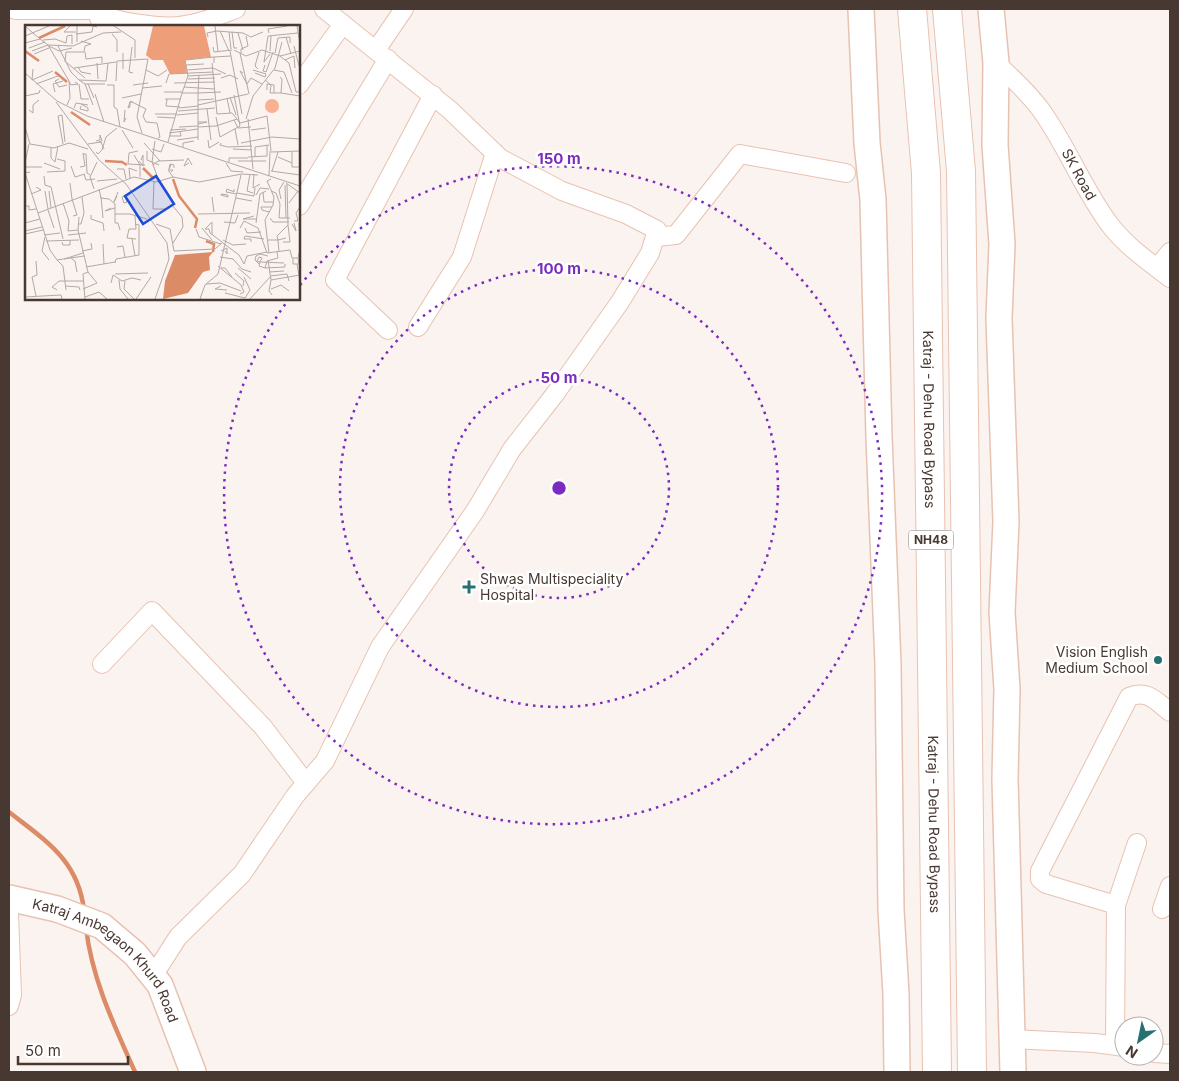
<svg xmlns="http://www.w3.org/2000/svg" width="1179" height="1081" font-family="Inter,sans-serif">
	<rect width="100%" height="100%" fill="#fbf3f0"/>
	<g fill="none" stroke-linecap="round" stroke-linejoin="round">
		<path stroke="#db8c67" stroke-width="4.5" d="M9 812C46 841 78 860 84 910
			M86 928C92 979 114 1025 135 1072"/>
		<defs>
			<g id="street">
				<path d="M96 9C110 23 165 29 185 25 202 23 220 15 236 9"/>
				<path d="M15 10H97L100 21"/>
				<path d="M376 50 404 9"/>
				<path id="s1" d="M996 63C1012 78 1028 92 1041 110 1067 146 1083 189 1110 225 1126 246 1149 262 1170 278"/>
				<path d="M299 85 343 24"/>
				<path d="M299 206 388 59"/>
				<path d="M655 237 676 235 740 154 846 173"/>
				<path d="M1157 268 1170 252"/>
				<path d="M418 327 462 257 495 153"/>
				<path d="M388 330 335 280 433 95"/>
				<path d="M102 664 152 611 263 727 306 783"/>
				<path d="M1137 843 1116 905 1046 884 1040 879V871L1129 697C1147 689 1156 701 1170 712"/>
				<path d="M1162 909 1170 886"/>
				<path d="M9 913 12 995 9 1006"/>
				<path d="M153 976 178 937 242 874 295 796 325 761 380 647 475 511 512 449 555 394 620 302 650 253 657 230 626 214 562 191 500 158 450 110 324 9"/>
				<path d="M1012 1039 1095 1043 1124 1047"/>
				<path d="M1115 1045 1116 905"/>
				<path d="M1154 1053 1170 1054"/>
			</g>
			<g id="secondary">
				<path d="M861 9 867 143 873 200 879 437 888 664 891 910 896 994 897 1072"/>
				<path d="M991 9 996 63 995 145 1002 244 999 318 1006 522 1002 612 1007 689 1005 779 1013 1072"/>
				<path id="s2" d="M9 898 57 909 102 926 135 954 160 985 193 1072"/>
			</g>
			<g id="highway">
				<path id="s3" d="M912 9 926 173 937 1072"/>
				<path d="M947 9 961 171 972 1072"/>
			</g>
		</defs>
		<use href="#street" stroke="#e8c2b1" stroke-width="20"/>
		<use href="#secondary" stroke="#e8c2b1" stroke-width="28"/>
		<use href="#highway" stroke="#e8c2b1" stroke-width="30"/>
		<use href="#street" stroke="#fff" stroke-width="18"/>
		<use href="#secondary" stroke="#fff" stroke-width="25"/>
		<use href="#highway" stroke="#fff" stroke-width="28"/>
	</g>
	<g fill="none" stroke="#7b2cbf" stroke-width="2.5" stroke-dasharray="2.5 5">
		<circle cx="559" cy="488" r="110"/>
		<circle cx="559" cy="488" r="219"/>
		<path d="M300 285A329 329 0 1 1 289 299"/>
	</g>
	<g fill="#257070" stroke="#fff" stroke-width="2">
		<path d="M466.5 579.5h5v5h5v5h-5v5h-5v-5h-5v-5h5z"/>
		<circle cx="1158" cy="660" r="5"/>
	</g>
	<g text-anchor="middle" stroke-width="5" stroke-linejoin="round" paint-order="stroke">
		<rect fill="#fff" stroke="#7e746f" stroke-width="1" x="908.5" y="530.5" width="45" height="19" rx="4"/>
		<g font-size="12" font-weight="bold" fill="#473831">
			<text x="931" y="544">NH48</text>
		</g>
		<g font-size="14" fill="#473831" stroke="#fff">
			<text dy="5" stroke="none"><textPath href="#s1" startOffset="140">SK Road</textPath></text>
			<text dy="5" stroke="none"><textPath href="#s3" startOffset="411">Katraj - Dehu Road Bypass</textPath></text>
			<text dy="5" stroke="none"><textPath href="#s3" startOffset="816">Katraj - Dehu Road Bypass</textPath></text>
			<text dy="5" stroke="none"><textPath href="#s2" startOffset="122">Katraj Ambegaon Khurd Road</textPath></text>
		</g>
		<g font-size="14" fill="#473831" stroke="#fff" text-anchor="start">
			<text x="480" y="584">Shwas Multispeciality<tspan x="480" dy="16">Hospital</tspan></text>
			<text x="1148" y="657" text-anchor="end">Vision English<tspan x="1148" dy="16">Medium School</tspan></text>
		</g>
	</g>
	<g transform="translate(25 25)">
		<rect width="275" height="275" fill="#fbf3f0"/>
		<path d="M240 81a7 7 0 1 1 14 0a7 7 0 1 1-14 0Z" fill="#f8b191"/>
		<path d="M128 1H179L186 32 160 35 162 48 145 49 138 35H127L121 30Z" fill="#ee9e79"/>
		<path d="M188 227 184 232 185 245 178 247 163 268 138 274 140 256 150 230Z" fill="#db8c67"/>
		<path fill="none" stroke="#db8c67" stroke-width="2.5" d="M14 13 40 1M0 26 14 36M30 47 42 57M46 87 65 100M80 136 97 137 102 140M118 143 129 154M148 154 154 171 172 194 170 203M181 216 189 219 188 227"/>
		<path fill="none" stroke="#b3a8a4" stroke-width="1" d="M45 1 39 7H51M89 1 110 15V33M190 1 193 27M272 1 275 19M1 2 15 14M195 6 204 26M204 7 206 24M207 7 209 23H212M213 8 218 25M244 8 243 4 262 1M51 9 67 7 68 1 72 2M87 9 92 15V27M0 11 24 1M243 11 239 37 245 29M243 11 273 8M183 12 182 8 192 6 218 8 226 12 238 7M261 12 266 29M18 15 30 14 41 18M52 17V1M0 18 15 14 23 20 44 56 45 73 42 80M41 18 42 11 47 10V19M24 21 34 26 47 23M33 21 46 47 54 55 81 56 83 38M269 21 274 41M107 22 104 47 108 48M188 22 189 27 207 25M4 23 20 17M209 25 221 31 237 25 255 31 264 38 271 67H275M7 26 23 20 48 21 78 8 96 7M205 26 217 89M245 26 246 11M60 27 61 34 77 32V38M215 28 224 69M216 28V24L223 21 221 11M250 28 253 13 265 12V18M9 29 24 23M255 31 275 26M260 35 269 31 270 43M40 37 41 27H59L60 21 66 19 56 16M41 37 60 53M72 38 73 54M187 38 192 89 207 88 212 94M189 38V32L206 31M161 40 160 35 189 32M240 40 238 46 241 47 248 27M53 42 56 47 66 49M49 43 91 37M8 44 7 55 28 46M98 44V28M233 44 230 41 234 27M121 45 133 51 142 45M162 45 188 43 201 49M228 45 241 49 240 52 230 48M249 45 259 47 267 68M0 48 32 76 62 91 275 161M218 48 215 46 222 59M174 50 173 68 196 67M163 51 196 49M255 52 257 54 256 68 275 71M196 53 205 50 213 54M34 54 30 56 34 62 42 60M163 54 190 53M54 55 60 59H80M240 55 246 60 245 68H256M44 56 46 60 53 59 50 57M91 56 92 36 123 34 112 92 117 108M141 58 144 49 188 47M149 58 190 57M11 59 33 51M54 59 56 74H64M60 59 68 80M63 59 69 73M222 59 226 53 237 59M82 60H89V82L92 84 95 102M108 60 123 58M159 62 189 64M117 63 137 61M242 65V59L249 60V68M30 67 28 59 38 56M139 67H157M157 68 163 51 161 40 179 39M70 69 79 97M0 71 14 68 15 65M205 72 211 90M97 73 116 69M202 73 205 88M140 74H156M142 74 141 81 155 82M173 75 189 74M105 76 121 84 118 91 121 97M31 77 74 135 101 159 142 218 144 234 130 274M105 77 103 83 105 82V77H108M56 79 63 83V86L55 84 56 81M173 80 223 69M49 83 51 78 63 80M154 83 173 81M182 84 186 115M4 85 8 88V80L14 75M100 85 99 97 101 93M153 86 190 83M130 89H152M37 90 33 91 38 119M37 90 40 117M152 90 173 88V115M132 92 150 93M191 92 195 112 215 101 209 70M221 94 228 71 250 43 257 17M223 94 228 144M209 95 213 103 226 102M121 97 132 98 135 112 133 113M173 97H182L173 99M0 102 5 119 29 123 44 118 63 124M154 102 173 101M173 102 191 101 212 94 215 98 242 91 246 126M210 104 213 120M97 105 108 123M145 105 161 104M226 105 241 103M144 108 173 104M144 111H156L155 107M152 115 173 112M183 115 184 123 194 117M71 116 75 115V110L77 116 74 117M130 116 127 137 134 156M143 117 157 68H173V88M119 118 135 136M196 118 195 120 203 122 227 121M216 118 247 112 275 114M63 119 76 117 79 124M158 122V118L169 116M26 123V133L30 137 33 121M127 124 136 127 139 119M208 124 227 125M113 126 104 128 103 139 120 140M122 126V135L134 140M71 127 73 129 77 125 81 112 92 103M246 127 275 126M267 127V142H275M58 129H61L62 148 65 150M109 130 115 140V152M223 132 242 131V120M230 132V122L244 120M253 132 267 138M114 136 118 141V130L116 135M213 136H241M204 137V133H223M0 138 4 119M19 138 35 144M164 138 159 141 163 133 167 140M201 138 206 146 218 147M128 140 133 136 159 135M146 140 144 144 145 139 149 140V143M46 141 50 152 60 149M0 142H17M55 142 60 141 58 128M92 144H99L101 154M246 146 275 150M247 146 253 127M5 147 0 148 25 225 32 235 59 231M22 147 40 146V136L32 134M146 147 148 145H143L148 152M59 149 61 155 70 154M225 149 222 166 228 168M229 149 228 163 235 159M19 151 20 160 26 162 38 214M244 151 245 126M105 153 104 143 112 146M72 156 92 154M129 156 128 184H142L147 180 157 192 158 202 148 218M45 158 47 174M261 158 275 168M260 160 261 193M69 164 65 152 72 137M74 164 76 173 84 174 90 179V198H93L95 205M209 164V167L202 164 201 167 212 169M20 166 23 184M24 166 26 183M246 166 251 168 255 179 254 193H265M238 167 239 177H248M212 168 229 171 230 163M6 169 16 165 11 162M105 169 100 172 106 180M196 169 203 170V172L196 170ZM231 170 235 163 244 164M92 171 89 177 93 167M100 171 102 177 99 178 97 172ZM76 172 78 193M187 172 189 187M211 173 227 176M47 174 52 190 48 191M256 174 254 165 259 157M38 178 44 196 43 206 53 205M264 178 273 166M0 181H4V185L11 184M86 183 80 186 90 183M23 185 29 203M244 187 237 185 236 182H247M13 188 109 152 131 157 148 152 174 157 217 149 233 150M90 189H105L122 194M173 189 225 188M66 190V194L78 198 79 206M110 191 111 204H104L102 213 111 214M229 191 218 194H231M54 192 53 205 63 247 58 249 60 274M245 193 248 197H264M269 196H273L271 188 275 182M199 197 210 198 213 190M0 198 15 194M231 198 235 169 241 166M274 198 275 222M53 199H56L59 188 57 172M131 199 145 204 149 226 190 224 198 217M267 199 271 206 269 198M177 203 187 215M215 203 219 196 233 203M220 203 222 208 236 207M233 203 242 228 265 225 267 233H273L275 224M171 204 174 212 196 219M0 206 17 202M0 209 18 205M19 210 35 208M43 210 61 208M187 210V197L180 204H184L185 208 197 217M20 212 17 226 24 235M107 214 110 231M198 215 208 220 221 219M243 215H253L252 211 263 200 262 159M21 216 54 215M37 217 38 220H45V215M226 217V214H219L220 211 239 214M258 217H265L263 200M198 218 214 230 219 239 222 231 242 227M78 219 79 239M92 222 98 221 100 232M57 226 67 224 66 218M196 226 202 223V229L200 226M252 227 253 233 242 236 240 243 260 242V239M254 227 253 215 261 213M244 228 240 195 248 180 249 172 242 156 246 154M195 232 208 234 217 244 226 247M234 232 237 233 235 237 232 236ZM46 233 50 236 52 247M268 233V239H274L273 233M39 234 58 228M32 235 38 241 41 265M243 235 246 255 244 266 247 270M90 238 91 234 114 230V200L110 199M234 239 230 235 231 231 235 229 243 231M272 239 275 256M193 241 216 260 219 267 215 269M61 242 90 237M196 243H200L207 252M213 243 226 254M240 243 234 241 235 237 259 238M244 247 259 246M210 248 219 256 218 261M90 249 123 248M245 251 262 249 264 256M94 255 95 264 103 274M246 255 275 250M100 256 99 264 109 274M86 258 88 250 97 256 107 253 116 255M181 259 195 258 216 266M40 261 54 262 55 265M196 261 190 264 202 265M58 264 72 258 63 247M246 264 256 260 264 266M32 265 27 262 34 256H58M200 268 220 273 225 265 219 252M11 271 7 252 12 250 11 236M0 272 36 270 37 274M60 272 74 267 82 274M111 274 126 252M175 274 180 260 193 249 216 150M225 274 245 252"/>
		<path fill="#1d4ed8" fill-opacity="0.15" stroke="#1d4ed8" stroke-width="2.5" d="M131 151 149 179 118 199 100 171Z"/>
		<rect width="275" height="275" fill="none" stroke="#473831" stroke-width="2.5"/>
	</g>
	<circle cx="559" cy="488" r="8" fill="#7b2cbf" stroke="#fff" stroke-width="2.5"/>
	<g font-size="15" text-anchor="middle" font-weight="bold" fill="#7b2cbf" stroke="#fff" stroke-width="5" stroke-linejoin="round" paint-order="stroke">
		<text x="559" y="164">150 m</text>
		<text x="559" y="274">100 m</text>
		<text x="559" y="383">50 m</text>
	</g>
	<rect width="1179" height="1081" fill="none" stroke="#473831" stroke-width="20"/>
	<g transform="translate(1139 1041) rotate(213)"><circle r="24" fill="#ffffff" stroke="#b5afad"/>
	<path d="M0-4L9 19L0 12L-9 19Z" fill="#257070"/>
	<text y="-8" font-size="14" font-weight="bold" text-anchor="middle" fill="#473831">N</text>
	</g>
	<path d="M18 1056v8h110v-8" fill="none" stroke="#473831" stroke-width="2.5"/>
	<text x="25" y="1056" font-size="15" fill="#473831" stroke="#ffffff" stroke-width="4" paint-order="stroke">50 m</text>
</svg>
